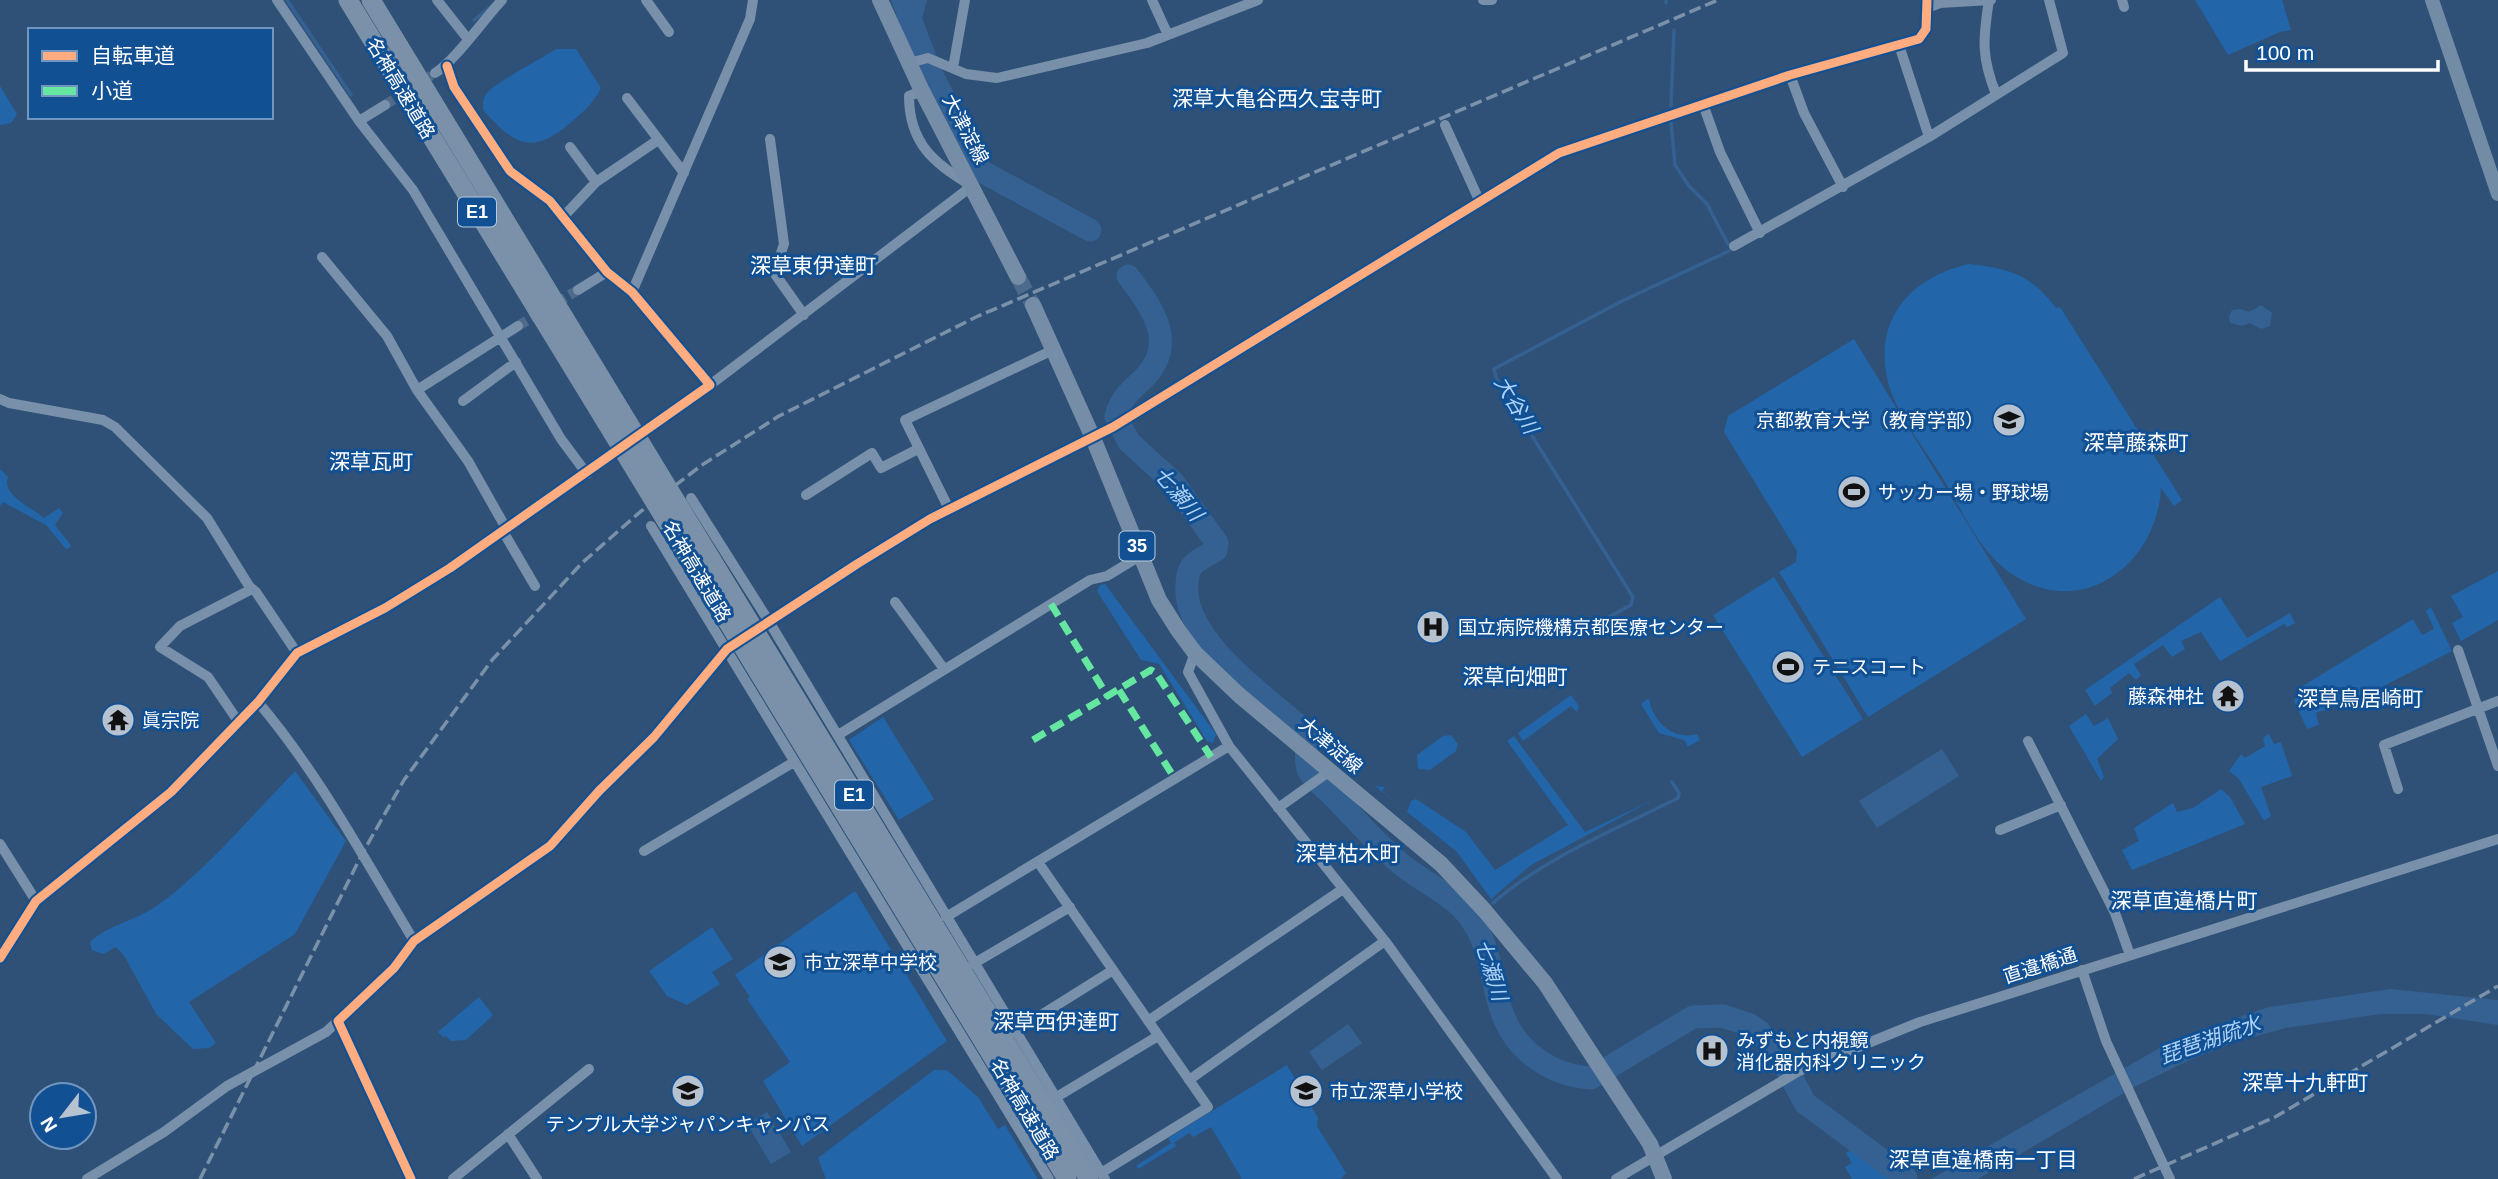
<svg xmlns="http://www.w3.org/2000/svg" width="2498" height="1179" font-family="Arial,'Noto Sans JP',sans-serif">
	<rect width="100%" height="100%" fill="#2f5177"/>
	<path fill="#2365a9" d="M2195 0H2282L2291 30 2280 32 2228 55Z
		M556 49H576L601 88C593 104 582 113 569 124 531 156 514 144 483 110 483 104 483 99 486 94 494 83 541 59 556 49Z
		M0 86 17 114 11 123 0 125Z
		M1969 264C2010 269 2030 274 2056 308L2060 307 2182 500 2174 506 2161 488C2157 565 2081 621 2012 574 1980 553 1963 512 1944 480 1929 455 1898 415 1890 389 1870 324 1907 278 1969 264Z
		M1854 339 2026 619 1868 717 1779 572 1796 562 1797 551 1724 432 1728 416Z
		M0 469 8 477C1 495 31 507 44 518L59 508 63 513 55 525 71 545 70 548 66 549 46 525 3 502 0 506Z
		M2498 571V620L2461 641 2452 623 2463 617 2451 596Z
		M1774 577 1863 719 1802 757 1713 615Z
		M1105 584 1216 734 1213 743 1207 741 1159 664 1141 660 1097 591 1100 585Z
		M2220 597 2247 638 2290 613 2295 623 2287 627 2284 624 2220 661 2201 632 2181 641 2185 649 2172 657 2163 645 2134 664 2141 675 2136 680 2129 673 2110 688 2112 693 2095 706 2085 690Z
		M2431 607 2452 651 2356 700 2316 713 2319 725 2307 729 2294 701 2301 687 2413 619 2422 635 2434 629 2426 611Z
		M1571 695 1579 706 1577 712 1571 706 1523 741 1518 733Z
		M1649 698C1652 721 1673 741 1697 734L1700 740 1688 747 1684 740 1659 733 1641 704Z
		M2086 714 2094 726 2108 718 2118 739 2097 759 2104 777 2101 781 2069 726Z
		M883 717 934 799 899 820 849 740Z
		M2269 734 2274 744 2281 742 2292 776 2261 787 2271 816 2264 821 2239 779 2229 771 2241 754 2245 758 2265 746 2263 738Z
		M1451 735 1458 744 1456 751 1430 770 1418 769 1417 755 1443 736Z
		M1514 736 1585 832 1651 801 1531 865 1491 899 1457 852 1375 786 1385 787 1382 791 1407 812 1411 801 1416 799 1466 832 1495 870 1568 825 1507 741Z
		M295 771 346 841 295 934 189 1002 216 1043 209 1048 193 1049 156 1014 125 957 116 947 103 954 92 950 90 942C108 925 134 921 155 907 203 874 254 813 295 771Z
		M2221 789 2230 797 2245 824 2132 870 2122 850 2139 841 2134 828 2173 803 2177 812 2193 808Z
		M855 891 947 1041 802 1146 763 1081 790 1062 747 999 750 997 735 975Z
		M712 927 733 959 712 972 720 984 687 1005 667 996 649 971Z
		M479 997 493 1015 466 1040 451 1041 446 1036 443 1037 438 1032Z
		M1287 1065 1318 1118 1317 1126 1346 1173 1341 1179H1242L1211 1127 1193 1137 1189 1133 1174 1143 1176 1146 1138 1169 1136 1166 1171 1143 1168 1138Z
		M934 1070H947L978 1097 998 1129 1005 1125 1038 1179H826L818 1158Z
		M1854 1148 1888 1172 1892 1179H1852L1845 1167 1852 1163 1846 1153Z"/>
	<path fill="#346191" d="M897 0H927L919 29 907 34Z
		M2261 305 2272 313 2270 326 2261 329 2250 323 2242 326 2230 323 2229 316 2232 310 2240 309 2249 312Z
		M1942 749 1959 776 1877 828 1859 801Z
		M2390 989 2498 1000V1025L2426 1014H2381L2286 1028 2238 1041 2192 1059 2134 1087 1978 1179H1931L2177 1038 2269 1007Z
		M1348 1024 1362 1043 1322 1070 1309 1052Z
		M767 1112 791 1152 771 1164 747 1124Z"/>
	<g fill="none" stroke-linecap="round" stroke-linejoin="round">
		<path stroke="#346191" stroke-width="3.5" d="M287 0 351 95
			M1666 0V3
			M474 20 489 8
			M1671 106 1674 30
			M1671 122 1675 165 1689 186 1707 204 1728 244
			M1605 619 1631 605 1633 597 1497 380 1494 369 1622 301 1729 251
			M1493 903C1545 857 1617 829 1678 798L1679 793 1672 782"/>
		<path stroke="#346191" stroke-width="23" d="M903 0 930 71 981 171 1090 230
			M1128 276C1155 311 1179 346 1140 382 1128 393 1120 400 1116 417L1129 442 1173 482 1217 543 1216 550C1209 555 1198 559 1193 565 1188 570 1187 579 1187 585 1182 640 1268 698 1306 732 1307 743 1305 758 1308 769 1312 778 1326 789 1333 796 1354 817 1374 841 1396 860 1416 878 1442 889 1461 907 1502 948 1484 1004 1521 1045 1541 1066 1563 1076 1591 1078L1693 1017 1723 1016 1750 1025 1759 1031 1784 1064 1805 1103 1906 1178"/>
		<path stroke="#4e6b8b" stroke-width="10" stroke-dasharray="10 5" stroke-linecap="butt" d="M385 105 435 73
			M518 326 578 290"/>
		<path stroke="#4e6b8b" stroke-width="16" stroke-dasharray="16 8" stroke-linecap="butt" d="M1018 277 1033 305"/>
		<path stroke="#7890a9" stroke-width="10" d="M277 0 359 121 413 190 561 439 587 474
			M437 0 467 38
			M646 0 669 32
			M1152 0 1168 35
			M1483 0H1492
			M1989 0C1983 38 1981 57 1996 94
			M2122 0 2124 7
			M1927 8 1940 3 1991 0
			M1899 45 1929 137 2063 53 2049 0
			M909 63 928 58 966 74 997 78 1147 43 1258 0
			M953 68 965 0
			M435 73C454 62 484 19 502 0
			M1790 75 1804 113 1843 187
			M627 98 684 173
			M1703 104 1720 152 1760 233
			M359 121 385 105
			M1445 125 1479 200
			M770 139 784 244 779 259 770 267 804 315
			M570 147 596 182
			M564 216 596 182 658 140
			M1734 246 1929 137
			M322 257 387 336 417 390 468 461 507 530
			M578 290 607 272
			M632 292 750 19 753 0
			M710 385 972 186C934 164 909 143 909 96L922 91
			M417 390 518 326
			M0 399 9 403 103 420 115 427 207 518 249 586 256 592 297 653
			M463 401 516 362
			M806 495 872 453 881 468 918 449
			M691 498 768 620 1105 1179
			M949 509 905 420 1055 349
			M651 526 1049 1179
			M504 533 535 586
			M895 602 944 669
			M2458 650 2498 766
			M1195 653 1188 672 1229 746 1385 941 1557 1179
			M258 702C319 774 365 860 414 941
			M238 721 208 677 160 647 180 626 252 589
			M838 735 1090 580 1107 576 1140 556
			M2028 741 2115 913 2130 955
			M2398 789 2384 745 2498 701
			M1278 808 1330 771
			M2000 830 2061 805
			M0 844 36 901
			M644 851 794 762
			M1038 862 1208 1107 1101 1173
			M946 917 1229 746
			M0 958 36 901 171 792 258 702 297 653 385 608 450 568 710 385 632 292 607 272 550 201 510 171 454 87 447 66
			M973 964 1070 907
			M2082 970 2106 1041 2170 1179
			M1148 1021 1343 889
			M1014 1032 1113 970
			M1189 1080 1385 941
			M1055 1098 1158 1036
			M508 1134 537 1179
			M87 1179 164 1132 227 1086 326 1032 338 1021
			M411 1179 338 1021 394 968 414 941 550 846 599 791 654 737 727 649 857 564 930 519 1113 427 1559 153 1790 75 1919 39 1926 29 1927 0
			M453 1179 589 1069
			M1616 1179 1799 1071 1920 1022 2498 839"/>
		<path stroke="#738ca6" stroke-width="14" d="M2432 0 2498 194"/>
		<path stroke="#768da7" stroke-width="16" d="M880 0 922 91 1018 277
			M1033 305 1093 438 1159 600 1178 630 1195 653 1239 695 1441 864 1485 911 1545 983 1650 1144 1664 1179"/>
		<path stroke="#7a91a9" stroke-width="19" d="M348 0 606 422
			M371 0 621 411"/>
		<path stroke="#7a91a9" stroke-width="3.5" stroke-dasharray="12 5" stroke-linecap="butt" d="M200 1179 362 854 404 780 492 660 582 563 640 512 702 465 779 416 976 317 1718 0
			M2134 1179 2275 1117 2498 986"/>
		<path stroke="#7a91a9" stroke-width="19" d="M621 411 1089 1179
			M606 422 1067 1179"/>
		<path stroke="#66e7a1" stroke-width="7" stroke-dasharray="14 7" stroke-linecap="butt" d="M1051 604 1108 697
			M1119 690 1175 779
			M1033 740 1151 670 1156 673 1211 757"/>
		<defs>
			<path id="cycleway" d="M0 958 36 901 171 792 258 702 297 653 385 608 450 568 710 385 632 292 607 272 550 201 510 171 454 87 447 66
				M411 1179 338 1021 394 968 414 941 550 846 599 791 654 737 727 649 857 564 930 519 1113 427 1559 153 1790 75 1919 39 1926 29 1927 0"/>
		</defs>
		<use href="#cycleway" stroke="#125094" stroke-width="13"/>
		<use href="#cycleway" stroke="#ffac80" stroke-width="9"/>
	</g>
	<defs>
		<symbol id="university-disc" viewBox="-11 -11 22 22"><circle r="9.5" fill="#b6c2cf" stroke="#125094"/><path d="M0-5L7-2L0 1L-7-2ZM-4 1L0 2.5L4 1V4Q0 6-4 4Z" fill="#111"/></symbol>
		<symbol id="stadium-disc" viewBox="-11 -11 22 22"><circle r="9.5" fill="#b6c2cf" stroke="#125094"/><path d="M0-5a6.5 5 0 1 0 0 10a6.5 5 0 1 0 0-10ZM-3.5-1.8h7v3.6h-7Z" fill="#111"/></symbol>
		<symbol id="hospital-disc" viewBox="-11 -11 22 22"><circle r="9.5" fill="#b6c2cf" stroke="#125094"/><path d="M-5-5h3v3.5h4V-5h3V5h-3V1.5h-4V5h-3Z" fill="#111"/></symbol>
		<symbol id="temple-disc" viewBox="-11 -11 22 22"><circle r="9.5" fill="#b6c2cf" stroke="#125094"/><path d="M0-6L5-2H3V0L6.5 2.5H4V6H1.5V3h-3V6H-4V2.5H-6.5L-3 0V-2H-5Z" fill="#111"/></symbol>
		<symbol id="school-disc" viewBox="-11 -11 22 22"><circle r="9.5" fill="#b6c2cf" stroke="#125094"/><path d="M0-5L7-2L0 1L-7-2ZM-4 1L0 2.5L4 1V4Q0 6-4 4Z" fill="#111"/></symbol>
	</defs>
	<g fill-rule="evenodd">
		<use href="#university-disc" x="1990" y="401" width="38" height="38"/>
		<use href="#stadium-disc" x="1835" y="473" width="38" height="38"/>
		<use href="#hospital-disc" x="1414" y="608" width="38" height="38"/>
		<use href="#stadium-disc" x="1769" y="648" width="38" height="38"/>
		<use href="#temple-disc" x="2209" y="677" width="38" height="38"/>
		<use href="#temple-disc" x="99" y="701" width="38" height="38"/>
		<use href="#school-disc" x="761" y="943" width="38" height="38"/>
		<use href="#hospital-disc" x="1693" y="1032" width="38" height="38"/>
		<use href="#university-disc" x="669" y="1072" width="38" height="38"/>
		<use href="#school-disc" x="1287" y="1072" width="38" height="38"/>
	</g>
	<g text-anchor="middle" stroke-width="6" stroke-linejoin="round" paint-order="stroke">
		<g fill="#125094" stroke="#b8cadf" stroke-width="2">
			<rect x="458" y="197.5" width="38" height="29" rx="5"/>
			<rect x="1119.5" y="531.5" width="35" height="29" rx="5"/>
			<rect x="835" y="780.5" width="38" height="29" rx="5"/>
		</g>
		<g font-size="18" font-weight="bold" fill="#fff">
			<text x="477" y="218">E1</text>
			<text x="1137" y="552">35</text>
			<text x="854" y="801">E1</text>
		</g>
		<g font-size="19" fill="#fff" stroke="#125094">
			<text transform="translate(401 88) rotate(59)" y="7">名神高速道路</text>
			<text transform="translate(966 129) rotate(62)" y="7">大津淀線</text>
			<text transform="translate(697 571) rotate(59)" y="7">名神高速道路</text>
			<text transform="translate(1331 745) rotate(40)" y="7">大津淀線</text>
			<text transform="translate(2040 965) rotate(-18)" y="7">直違橋通</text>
			<text transform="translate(1025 1109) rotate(59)" y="7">名神高速道路</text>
		</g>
		<g font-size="19" fill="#fff" stroke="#125094" text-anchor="start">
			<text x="1984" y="427" text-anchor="end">京都教育大学（教育学部）</text>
			<text x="1878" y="499">サッカー場・野球場</text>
			<text x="1458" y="634">国立病院機構京都医療センター</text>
			<text x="1812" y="674">テニスコート</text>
			<text x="2204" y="703" text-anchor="end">藤森神社</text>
			<text x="142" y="727">眞宗院</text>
			<text x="804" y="969">市立深草中学校</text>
			<text x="1736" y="1047">みずもと内視鏡<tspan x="1736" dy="22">消化器内科クリニック</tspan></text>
			<text x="1330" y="1098">市立深草小学校</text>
			<text x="688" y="1131" text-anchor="middle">テンプル大学ジャパンキャンパス</text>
		</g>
		<g font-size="21" fill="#fff" stroke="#125094">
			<text x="1277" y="106">深草大亀谷西久宝寺町</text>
			<text x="813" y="273">深草東伊達町</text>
			<text x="2136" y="450">深草藤森町</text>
			<text x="371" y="469">深草瓦町</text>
			<text x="1515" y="684">深草向畑町</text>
			<text x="2360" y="706">深草鳥居崎町</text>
			<text x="1348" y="861">深草枯木町</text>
			<text x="2184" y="908">深草直違橋片町</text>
			<text x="1056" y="1029">深草西伊達町</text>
			<text x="2305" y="1090">深草十九軒町</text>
			<text x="1983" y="1167">深草直違橋南一丁目</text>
		</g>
		<g font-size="21" font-style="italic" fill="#add3f9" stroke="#125094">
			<text transform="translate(1516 405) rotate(59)" y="7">大谷川</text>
			<text transform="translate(1178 494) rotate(50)" y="7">七瀬川</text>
			<text transform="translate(1491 970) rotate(73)" y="7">七瀬川</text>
			<text transform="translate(2210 1040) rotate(-19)" y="7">琵琶湖疏水</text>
		</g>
	</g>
	<rect x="28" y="28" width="245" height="91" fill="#125094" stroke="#7196bf" stroke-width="2"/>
	<rect x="42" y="51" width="35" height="10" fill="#ffac80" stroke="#7196bf" stroke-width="2"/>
	<text x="91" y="63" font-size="21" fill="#ffffff">自転車道</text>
	<rect x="42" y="86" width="35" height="10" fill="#66e7a1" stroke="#7196bf" stroke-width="2"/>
	<text x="91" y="98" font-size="21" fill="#ffffff">小道</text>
	<g transform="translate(63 1116) rotate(239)"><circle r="33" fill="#125094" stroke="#7196bf" stroke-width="2"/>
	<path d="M0-5L12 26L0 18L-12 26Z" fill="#b6c2cf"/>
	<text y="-10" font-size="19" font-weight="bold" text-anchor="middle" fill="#ffffff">N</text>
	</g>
	<path d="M2246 60v10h192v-10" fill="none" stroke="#ffffff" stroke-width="3.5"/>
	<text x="2256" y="60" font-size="21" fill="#ffffff" stroke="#125094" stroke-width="5" paint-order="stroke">100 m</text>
</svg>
